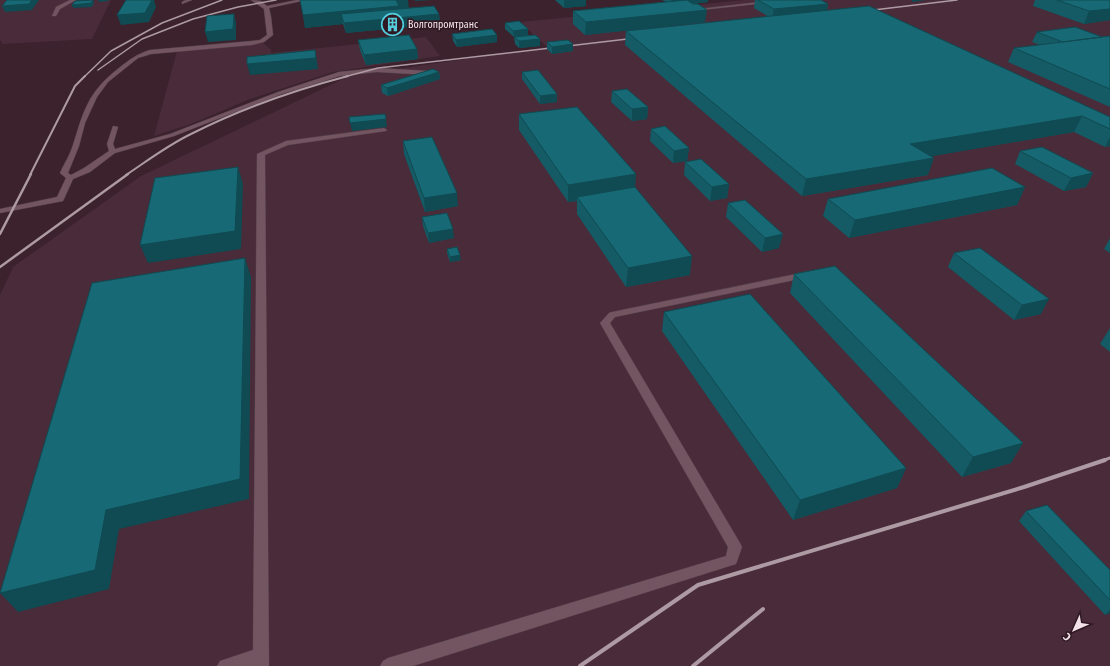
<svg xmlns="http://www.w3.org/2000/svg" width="1110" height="666" font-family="'Fira Sans Condensed',sans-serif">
	<rect width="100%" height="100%" fill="#3b222d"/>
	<path fill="#492b39" d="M0 0H111L92 39 3 44 0 40Z
		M744 0H1110V666H0V295L13 267 141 176 349 76 547 47 520 22Z
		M426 37 440 56 333 72 250 99 191 124 154 136 177 51 263 43 271 50V53Z"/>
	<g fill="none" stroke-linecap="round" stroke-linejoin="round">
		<defs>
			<path id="lane" d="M70 0H76L60 9 56 16H52L56 7Z
				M186 0H192L182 4V2Z
				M251 0 261 1 267 6 297 0H306L269 8 271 17 273 35 264 42 252 45 151 54 138 58 108 82 97 97 85 123 79 146 68 173 71 175 84 168 109 151 107 144 113 126 118 127 113 144 115 149 170 134 278 92 339 72 377 68 429 71 432 73 429 75 377 72 340 76 282 94 174 136 115 153 90 172 73 179 63 201 0 213V209L57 197 66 178 60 173C64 164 70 155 73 145 84 110 88 92 119 68 129 60 137 54 150 50L252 41 260 40 267 35 264 9Z
				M778 0H793L692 11 690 10Z
				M384 128 387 130 386 131 288 145 265 155 269 666H217L220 661 253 650 257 154 286 141Z
				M806 272 811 275 809 277 615 317 610 323 740 543 742 547 736 564 413 666H380L383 661 388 658 726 556 728 547 600 323 609 313 612 312Z"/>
		</defs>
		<use href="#lane" stroke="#533f48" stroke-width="1"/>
		<use href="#lane" fill="#725561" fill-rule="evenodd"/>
		<path stroke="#ae9aa3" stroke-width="1.5" d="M865 11 957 0
			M98 70 142 39 193 19 238 7 276 0
			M84 77 111 51 162 23 222 0
			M344 77 378 68 636 38"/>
		<path stroke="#ae9aa3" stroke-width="2" d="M30 175 75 86 85 76
			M126 175C147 161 168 145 191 134 240 109 295 90 348 76"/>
		<path stroke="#ae9aa3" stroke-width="2.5" d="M0 234 31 174
			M0 267 128 174"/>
		<path stroke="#ae9aa3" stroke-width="3" d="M1102 461 1110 458"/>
		<path stroke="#ae9aa3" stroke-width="4" d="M580 666 698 585 1024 487 1105 460
			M693 666 763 609"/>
	</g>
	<path fill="#145b65" d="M555 0H586V6L564 8Z
		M662 0H708V2L692 4 705 22 585 35 573 24V11L666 2Z
		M755 0H821L828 4 827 11 1110 117V146L1105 147 1074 132 930 156 928 175 802 196 625 45 626 31 769 17 754 8Z
		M1035 0H1110V20L1084 24 1033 6Z
		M409 8 439 14 440 24 346 33 343 24 305 28 303 15Z
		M505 23 528 29V35L540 39V46L519 48 515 44 514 37 505 29Z
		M1037 32 1102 37 1110 36V107L1008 62 1014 48 1040 45 1032 42Z
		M452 34 497 42 457 47 453 41Z
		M358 40 417 49 418 59 366 65 360 50Z
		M547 42 573 51 552 54 547 49Z
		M439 72 440 79 388 96 382 93 381 85Z
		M522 72 557 94V102L540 104 522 79Z
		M612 91 648 107 647 119 632 121 611 102Z
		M519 114 635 188 690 275 626 287 577 214V201L568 202 519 130Z
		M651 129 689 148 687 161 673 163 650 141Z
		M403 141 458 206 425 212 404 154Z
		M1020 151 1093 173 1086 187 1064 191 1015 164Z
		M685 162 729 184 727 198 710 201 684 175Z
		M1025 187 1017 205 849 238 823 216 828 199Z
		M728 203 779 248 762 252 726 217Z
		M422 217 454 238 429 243 423 226Z
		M1110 238V253L1104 249Z
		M447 249 461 260 450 262 447 253Z
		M954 253 1041 314 1014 320 948 267Z
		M794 274 1011 463 962 477 790 293Z
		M664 312 906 468 897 488 793 520 662 331Z
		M1110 328V352L1100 344Z
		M1026 511 1110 570V613L1105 615 1019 521Z"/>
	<path fill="#104a52" d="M32 0H39L32 10 5 12 2 6Z
		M93 0 94 3 92 7 73 8 72 5Z
		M98 0H109L108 1 99 2Z
		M152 0H154L156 7 149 22 121 25 117 15Z
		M395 0H408L409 9 439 14 440 24 346 33 344 23 341 14 343 24 305 28 303 15Z
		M415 0H431L415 1Z
		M564 0H586V6L564 8Z
		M671 0H708V2L671 6Z
		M912 0H926L912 2Z
		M828 4 826 13 772 18 774 9Z
		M1110 9V20L1084 24 1089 11Z
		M707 10 705 22 585 35 586 22Z
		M234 14 236 23V40L208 42 205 32Z
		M528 29V36L514 37 513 31Z
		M497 35V42L457 47 456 40Z
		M540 39V46L519 48V41Z
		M573 44V51L552 54V47Z
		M417 49 418 59 366 65 364 55Z
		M315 50 317 61 318 69 250 75 247 64Z
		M439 72 440 79 388 96 387 88Z
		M557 94V102L540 104V96Z
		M648 107 647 119 632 121V109Z
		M1082 116 1074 132 905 161 910 144Z
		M386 119 387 127 352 131 350 123Z
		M1110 137V146L1105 147Z
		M689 148 687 161 673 163 674 151Z
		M934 158 928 175 802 196 806 179Z
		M238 167 243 184 241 249 148 263 140 245Z
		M1093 173 1086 187 1064 191 1071 178Z
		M636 174 635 191 577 197V201L568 202V185Z
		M729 184 727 198 710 201 712 187Z
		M1025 187 1017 205 849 238 855 220Z
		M457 193 458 206 425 212 424 198Z
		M453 229 454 238 429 243 428 233Z
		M783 234 779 248 762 252 765 238Z
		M460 255 461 260 450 262V257Z
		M692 256 690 275 626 287 628 268Z
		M245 258 251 277 249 499 119 529 109 589 18 612 0 593Z
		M1049 299 1041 314 1014 320 1022 305Z
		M1023 443 1011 463 962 477 973 457Z
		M906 468 897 488 793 520 800 500Z
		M1110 610V613L1105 615Z"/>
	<path fill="#176a75" stroke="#104a52" d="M7 0H32L29 4 2 6Z
		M93 0 91 3 72 5 75 1Z
		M126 0H152L145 13 117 15Z
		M300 0H396L399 6 303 15Z
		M687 0 693 4H698L707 10 586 22 573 11Z
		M758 0H821L828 4 774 9Z
		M1057 0H1110V9L1089 11Z
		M434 6 439 14 344 23 341 14Z
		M869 6 1110 117V129L1082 116 910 144 934 158 806 179 626 31Z
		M234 14 233 29 205 32 207 16Z
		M519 21 528 29 513 31 505 23Z
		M1075 27 1102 37 1063 42 1037 32Z
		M492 29 497 35 456 40 452 34Z
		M409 35 417 49 364 55 358 40Z
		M535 35 540 39 519 41 514 37Z
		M1110 36V89L1014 48Z
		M568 40 573 44 552 47 547 42Z
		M315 50 316 58 247 64V57Z
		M433 69 439 72 387 88 381 85Z
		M538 70 557 94 540 96 522 72Z
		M627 89 648 107 632 109 612 91Z
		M577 107 636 174 568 185 519 114Z
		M385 114 386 119 350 123 349 117Z
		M665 126 689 148 674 151 651 129Z
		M432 137 457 193 424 198 403 141Z
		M1042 147 1093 173 1071 178 1020 151Z
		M701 159 729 184 712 187 685 162Z
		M238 167 235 231 140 245 155 178Z
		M992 168 1025 187 855 220 828 199Z
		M635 187 692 256 628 268 577 197Z
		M745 200 783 234 765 238 728 203Z
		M447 213 453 229 428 233 422 217Z
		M457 247 460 255 450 257 447 249Z
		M980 248 1049 299 1022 305 954 253Z
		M245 258 240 479 106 510 95 570 0 593 92 283Z
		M835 266 1023 443 973 457 794 274Z
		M750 294 906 468 800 500 664 312Z
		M1047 505 1110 570V600L1026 511Z"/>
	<defs>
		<symbol id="building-ring" viewBox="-11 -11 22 22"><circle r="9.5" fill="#301923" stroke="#53cbdb" stroke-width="1.5"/><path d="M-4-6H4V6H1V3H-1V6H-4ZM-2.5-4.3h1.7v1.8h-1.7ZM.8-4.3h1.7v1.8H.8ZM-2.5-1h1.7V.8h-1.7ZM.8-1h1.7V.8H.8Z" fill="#53cbdb"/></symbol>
	</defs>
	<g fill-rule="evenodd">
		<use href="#building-ring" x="380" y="12" width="25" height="25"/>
	</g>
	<g text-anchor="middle" stroke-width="3.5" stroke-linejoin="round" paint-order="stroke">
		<g font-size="10" fill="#f3e2e9" stroke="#301923" text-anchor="start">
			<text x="408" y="28">Волгопромтранс</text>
		</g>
	</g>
	<g transform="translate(1074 630) rotate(225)" stroke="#301923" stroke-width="3" paint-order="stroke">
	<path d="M0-3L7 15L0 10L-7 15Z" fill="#f3e2e9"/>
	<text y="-6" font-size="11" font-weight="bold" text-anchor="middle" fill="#f3e2e9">С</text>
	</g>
</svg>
